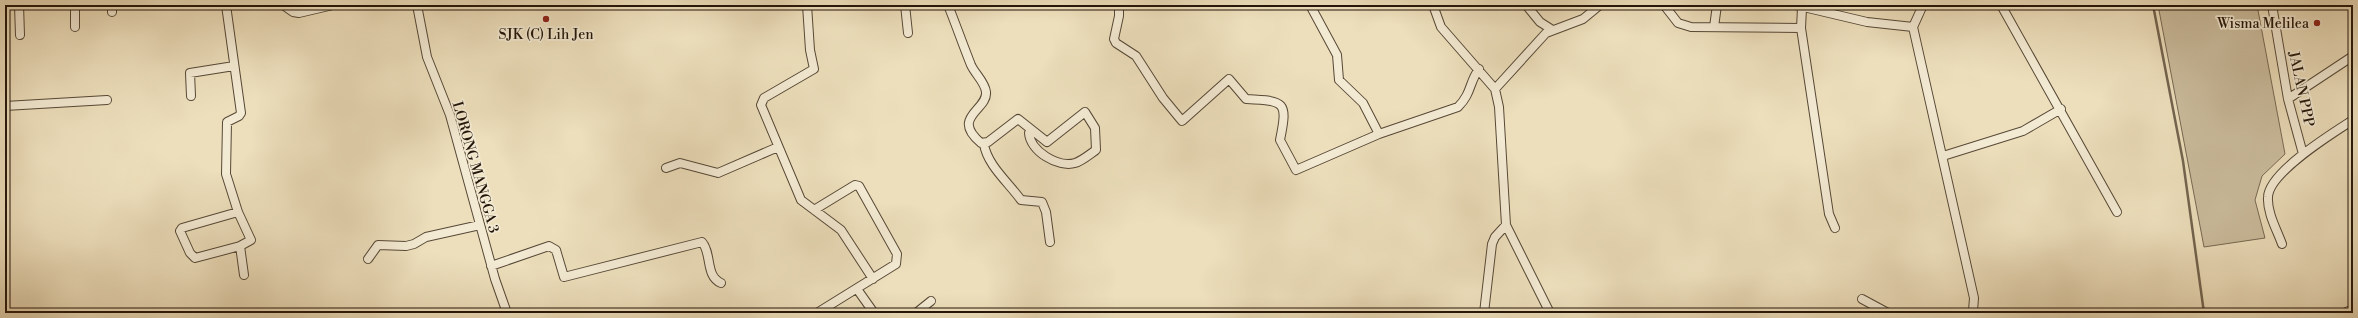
<svg xmlns="http://www.w3.org/2000/svg" width="2358" height="318" font-family="'Libre Bodoni',serif">
	<rect width="100%" height="100%" fill="#eddfbc"/>
	<filter id="stains"><feTurbulence type="fractalNoise" baseFrequency=".005" numOctaves="4"/><feColorMatrix values="0 0 0 0 .2 0 0 0 0 .09 0 0 0 0 .02 0 0 0 .5 -.17"/></filter>
	<radialGradient id="worn" r=".72"><stop offset=".6" stop-color="#630" stop-opacity="0"/><stop offset="1" stop-color="#630" stop-opacity=".3"/></radialGradient>
	<path fill="#cbbd9e" stroke="#776954" d="M2158 5H2257L2285 154 2262 176 2255 200 2265 238 2204 247Z"/>
	<g fill="none" stroke-linecap="round" stroke-linejoin="round">
		<path stroke="#736550" stroke-width="2.5" d="M2153 5 2183 161 2204 313"/>
		<defs>
			<path id="street" d="M19 5 20 35
				M75 5V27
				M112 5V12
				M226 5 241 113 239 116 227 122 226 174 238 212
				M283 5 293 12 299 13 333 5
				M417 5 427 57 450 115 495 279 507 313
				M807 5 810 50 814 69 764 98 761 105 801 200 841 230 873 279
				M905 5 908 33
				M948 5C956 25 963 45 971 65 975 74 985 82 986 92 988 110 950 117 981 143L988 142 1018 119 1047 142 1085 112 1095 128 1096 150C1090 154 1082 161 1075 163 1058 168 1030 151 1029 133L1031 131
				M1119 5V16L1114 39 1116 43 1136 56 1163 98 1182 121 1229 79 1246 99C1285 101 1288 101 1280 140L1296 170 1379 134 1458 107C1472 93 1469 82 1479 69
				M1310 5 1337 55 1339 80 1363 103 1379 134
				M1433 5 1441 27 1495 89 1499 107 1506 225 1550 313
				M1526 5 1540 22 1551 29
				M1664 5 1678 23 1691 27 1801 28
				M1795 5 1867 22 1913 27
				M2001 5 2117 212
				M2272 5 2288 99 2303 154
				M1802 8 1801 28 1829 214 1835 228
				M1714 27 1717 5
				M1913 27 1974 298 1973 311 1969 313
				M1913 27 1923 5
				M1495 89 1546 33 1583 19 1600 5
				M191 96 190 73 234 66
				M2288 99 2353 56
				M5 106 107 100
				M984 144C987 165 1009 183 1021 200L1042 202 1046 212 1050 242
				M1943 156 2023 131 2061 109
				M666 168 680 163 718 173 778 147
				M814 210 855 185 859 186 897 254 896 264 817 313
				M2282 244C2277 230 2267 213 2268 197 2269 172 2333 133 2353 120
				M240 246 195 258 190 253 180 231 182 228 238 212 251 240 240 246 244 275
				M368 259 378 245 406 246 414 244 426 237 480 225
				M491 266 549 246 556 250 564 277 702 242C712 253 705 276 721 283
				M857 289 874 313
				M1862 299 1888 313
				M916 313 931 301
				M1484 313 1492 244 1495 237 1506 225
				M2344 313 2353 309"/>
		</defs>
		<use href="#street" stroke="#564836" stroke-width="10"/>
		<use href="#street" stroke="#f3ead3" stroke-width="8"/>
	</g>
	<g fill="#8f2418" stroke="#f3ead3" stroke-width="1.5">
		<circle cx="546" cy="19" r="4"/>
		<circle cx="2317" cy="23" r="4"/>
	</g>
	<g text-anchor="middle" stroke-width="3.5" stroke-linejoin="round" paint-order="stroke">
		<g font-size="14" fill="#231509" stroke="#f3ead3" text-anchor="end">
			<text x="2309" y="28">Wisma Melilea</text>
			<text x="546" y="39" text-anchor="middle">SJK (C) Lih Jen</text>
		</g>
		<g font-size="14" fill="#231509" stroke="#f3ead3">
			<text transform="translate(2302 89) rotate(78)" y="5">JALAN PPP</text>
			<text transform="translate(476 167) rotate(74)" y="5">LORONG MANGGA 3</text>
		</g>
	</g>
	<rect width="2358" height="318" fill="none" stroke="#eddfbc" stroke-width="20"/>
	<rect x="6" y="6" width="2346" height="306" fill="none" stroke="#231509" stroke-width="2"/>
	<rect x="10" y="10" width="2338" height="298" fill="none" stroke="#231509"/>
	<rect width="100%" height="100%" filter="url(#stains)"/>
	<rect width="100%" height="100%" fill="url(#worn)"/>
</svg>
